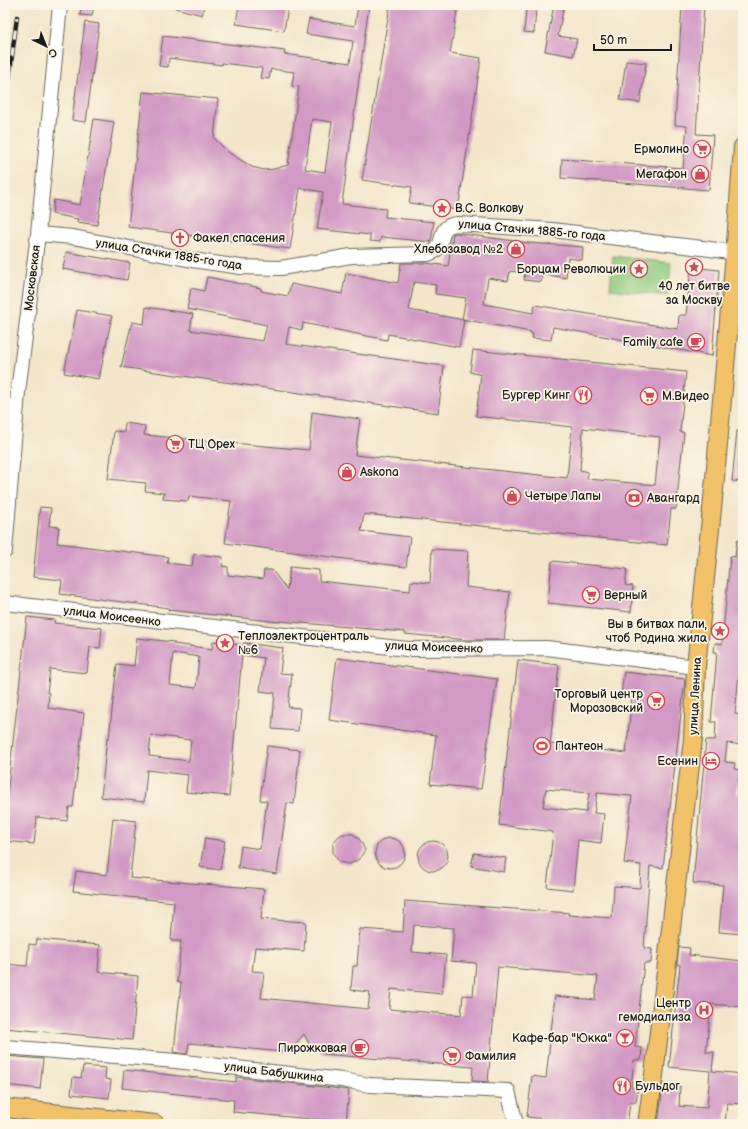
<svg xmlns="http://www.w3.org/2000/svg" width="748" height="1129" font-family="'Balsamiq Sans',sans-serif">
	<rect width="100%" height="100%" fill="#fcf5e5"/>
	<filter id="ink" filterUnits="userSpaceOnUse"><feTurbulence type="fractalNoise" baseFrequency=".025" numOctaves="2"/><feDisplacementMap in="SourceGraphic" scale="8" xChannelSelector="R" yChannelSelector="G"/><feConvolveMatrix kernelMatrix="1 2 1 2 8 2 1 2 1" color-interpolation-filters="sRGB"/></filter>
	<filter id="wash" filterUnits="userSpaceOnUse"><feTurbulence type="fractalNoise" baseFrequency=".012" numOctaves="4" result="noise"/><feDisplacementMap in="SourceGraphic" scale="16" xChannelSelector="R" yChannelSelector="G"/><feGaussianBlur stdDeviation="0.9" result="paint"/><feColorMatrix in="noise" values="0 0 0 0 0 0 0 0 0 0 0 0 0 0 0 0 0 1.4 0 .05"/><feComposite in="paint" operator="in"/></filter>
	<g filter="url(#wash)">
		<rect width="100%" height="100%" fill="#f3e6ca"/>
		<path fill="#90cc81" stroke="#56744e" d="M613 256 671 263 668 296 610 289Z"/>
		<g id="blocks">
			<path fill="#d199c4" fill-rule="evenodd" d="M81 5H94L92 16 80 15Z
				M176 5H205L202 15 175 8Z
				M239 5H276L288 7 284 31 236 24Z
				M358 5H369L342 204 386 209 385 217 434 222 431 242 381 237 380 242 370 241V235L317 229 323 192 300 188 290 249 128 227 143 92 218 99 214 138 228 152 252 167 264 170 274 169 288 165 299 87 292 86 294 72 271 69 269 79 260 78 262 68 222 63V65L169 58 168 67 159 66 163 36 285 51 284 54 350 63 353 41 306 34 309 19 355 26ZM312 119 332 122 325 172 305 169Z
				M390 5H450L458 6 450 53 481 58 458 210 409 203 412 187 362 180Z
				M554 5H564L558 36 577 39 573 56 545 51Z
				M682 5H704L696 134 713 135 709 190 561 178 562 159 683 168 687 126 675 125Z
				M526 9 536 10 534 33 524 32Z
				M85 22 99 24 86 122 72 120Z
				M626 61 646 63 640 103 620 100Z
				M94 119 114 122 97 225 77 222 78 219 52 214 54 200 80 205Z
				M456 233 529 243 583 247 582 260 568 258 566 278 542 274 541 282 524 280 525 273 510 271 508 281 488 278 484 304 533 313 535 305 678 329 679 315H686L691 267 719 270 712 356 553 327 551 340 532 338 533 334H531V332L462 319 466 298 435 294 436 285 414 282 409 310 464 320 459 347 388 334 387 340 303 323 302 330 289 327 286 344 444 366 438 413 121 367 132 322 144 324 146 307 193 314 190 330 263 341 267 325 187 309 191 288 204 291 207 277 261 288V291L288 296 291 284 342 294 346 273 398 283 401 263H426L448 266 453 234Z
				M66 252 130 263 127 280 63 269Z
				M77 310 112 316 99 379 64 373Z
				M473 350 686 372 680 432 684 433 680 469 676 509H671L667 545 364 514 361 531 410 537 406 567 225 543 231 501 189 496 188 501 163 499 164 493 145 491 146 483 108 479 114 431 124 432 125 423 145 426 144 435 309 450 312 412 360 419 355 455 567 478 572 427 476 416 481 375 470 372ZM583 428 660 437 655 485 587 479 588 472 580 470Z
				M737 431H743V482L732 481Z
				M40 507 51 508 49 526 59 527 57 543 168 557 167 563 192 566 194 554 223 557 222 566 228 567V575L263 579 264 570H272L287 590 290 567 319 570V581L410 591 411 581 430 583 432 549 468 551 466 587 510 592 504 640H467L405 634V632L280 621V622L168 610 169 608 60 594 62 580 33 577Z
				M737 540H743V655L741 654 735 714 743 715V745L727 743 725 762 735 763 734 769 739 770 737 794 743 795V828L741 850H743V934L719 932 723 885 693 883 706 740H715L716 722H711L717 652H714L715 643 722 644 730 556 735 557Z
				M552 561 627 569 625 585 633 586 631 612 548 603Z
				M27 617 55 620 54 623 102 628 100 648 90 647 87 673 50 669 47 693H49L48 708 84 713 73 807H69L67 821 37 817 34 844 5 841V813Z
				M137 638 174 642V644L212 649 213 641 244 646V643L283 648 280 673 292 674 288 707 300 708 298 731 272 729 275 693 260 691 264 658 242 655 229 796 186 792 188 775 147 770 144 802 101 797 107 738H109L117 664 134 666ZM173 653 199 657 196 688 170 685ZM151 735 191 740 189 761 149 756Z
				M337 658 497 679 481 789 430 784 436 735 329 720Z
				M518 660 559 665 550 744 626 753 632 696 621 694 624 672 685 679 663 868 650 866 644 948 652 949 651 963H644L635 1047 642 1048 641 1060H634L631 1087 638 1088 636 1102H630L627 1124H590L527 1117 532 1076 546 1078 555 996 595 1000 598 976 498 967 488 1082 472 1081 473 1067 323 1054 309 1044 304 1034 294 1046 283 1052 189 1043 187 1054 174 1052 181 983 177 982 181 941H171L174 902 73 891 76 871 107 875 113 818 136 821 130 878 264 889 261 919 306 922 304 951 255 947 252 971 264 972 261 998 368 1009 370 992 351 990 353 966H357L360 929 403 932 405 901 569 913 568 915 612 918 614 886 640 888 641 865 624 863 632 796 597 793 594 813 604 814 601 843 578 840 573 890 547 887 553 832 499 825ZM546 789 589 793 586 812 543 807ZM414 925 454 928 451 961 476 963 473 996 463 995 461 1015 389 1009 391 989 442 994 446 955 412 952Z
				M267 746 300 750 294 804 287 803 277 874 238 868 241 846 260 849 267 801 260 800Z
				M343 834H353L357 837 360 840 365 850 359 859 350 864 339 862 333 853V843L339 836Z
				M375 853a15 15 0 1 1 30 0a15 15 0 1 1-30 0Z
				M205 838 225 841 220 870 200 867Z
				M418 856a15 15 0 1 1 30 0a15 15 0 1 1-30 0Z
				M474 853 506 858 504 872 471 866Z
				M37 939 100 945 98 972 138 976 132 1040 5 1028V964L27 966 29 944 36 945Z
				M679 947 690 948 689 955 743 961 742 1007 711 1004 706 1052H714L712 1071 743 1074V1104L727 1103 725 1124H658L663 1084 680 1086 679 1106 707 1108 710 1071 669 1067 680 965 677 964Z
				M5 1056 43 1059 40 1089 5 1085Z
				M83 1066 106 1068 105 1079 111 1080 109 1098 71 1094 73 1077 81 1078Z
				M124 1070 236 1082V1077L349 1090 346 1122 233 1112 234 1100 122 1088Z"/>
		</g>
	</g>
	<g filter="url(#ink)">
		<use href="#blocks" fill-opacity="0" stroke="#676359" stroke-width="1"/>
		<g fill="none" stroke-linecap="round" stroke-linejoin="round">
			<defs>
				<path id="minor" d="M38 234 73 237 192 260 241 267 281 268 351 256 428 254C450 248 433 225 458 224L552 230 710 249 735 253 743 258
					M5 551 18 392 38 234 60 5
					M5 603 407 649 547 648 696 667
					M5 1047 176 1061 342 1080 369 1085 508 1091 516 1124"/>
				<path id="major" d="M5 1108 155 1124
					M647 1124 654 1075 693 739 696 667 714 489 736 243 743 147"/>
			</defs>
			<use href="#minor" stroke="#676359" stroke-width="16"/>
			<use href="#major" stroke="#676359" stroke-width="20"/>
			<use href="#minor" stroke="#fff" stroke-width="14"/>
			<use href="#major" stroke="#f2c26a" stroke-width="18"/>
			<defs>
				<path id="rail" d="M5 110 17 17"/>
			</defs>
			<use href="#rail" stroke="#1c1c1c" stroke-width="4.5"/>
			<use href="#rail" stroke="#fcf5e5" stroke-width="3" stroke-dasharray="9" stroke-linecap="butt"/>
		</g>
	</g>
	<defs>
		<symbol id="supermarket-ring" viewBox="-11 -11 22 22"><circle r="9.5" fill="#fcf5e5" stroke="#d1495b" stroke-width="1.5"/><path d="M-6-5.5h2.5l.6 2H6L4.5 2H-2.5L-4.4-4H-6ZM-1.5 3.2a1.3 1.3 0 1 0 .1 0ZM3 3.2a1.3 1.3 0 1 0 .1 0Z" fill="#d1495b"/></symbol>
		<symbol id="shop-ring" viewBox="-11 -11 22 22"><circle r="9.5" fill="#fcf5e5" stroke="#d1495b" stroke-width="1.5"/><path d="M-5-2.5h2.3a2.7 3.5 0 0 1 5.4 0H5L5.5 6h-11ZM-1.5-2.5h3a1.5 2.3 0 0 0-3 0Z" fill="#d1495b"/></symbol>
		<symbol id="sight-ring" viewBox="-11 -11 22 22"><circle r="9.5" fill="#fcf5e5" stroke="#d1495b" stroke-width="1.5"/><path d="M0-6L1.8-2.2L6-1.7L2.9 1.2L3.7 5.4L0 3.3L-3.7 5.4L-2.9 1.2L-6-1.7L-1.8-2.2Z" fill="#d1495b"/></symbol>
		<symbol id="church-ring" viewBox="-11 -11 22 22"><circle r="9.5" fill="#fcf5e5" stroke="#d1495b" stroke-width="1.5"/><path d="M-1.2-6h2.4v3.5h3.3v2.4h-3.3V6h-2.4V-.1h-3.3v-2.4h3.3Z" fill="#d1495b"/></symbol>
		<symbol id="cafe-ring" viewBox="-11 -11 22 22"><circle r="9.5" fill="#fcf5e5" stroke="#d1495b" stroke-width="1.5"/><path d="M-5.5-4.5H6V0H3Q3 3.5 0 3.5H-2.5Q-5.5 3.5-5.5 0ZM3-3.2v2h1.7v-2ZM-6 4.5H4V6H-6Z" fill="#d1495b"/></symbol>
		<symbol id="restaurant-ring" viewBox="-11 -11 22 22"><circle r="9.5" fill="#fcf5e5" stroke="#d1495b" stroke-width="1.5"/><path d="M-5-6h1v4h1v-4h1v4h1v-4h1v5L-1.5 .5V6h-2V.5L-5-1ZM5-6V6H3V1.5H1.5Q1.5-4 5-6Z" fill="#d1495b"/></symbol>
		<symbol id="bank-ring" viewBox="-11 -11 22 22"><circle r="9.5" fill="#fcf5e5" stroke="#d1495b" stroke-width="1.5"/><path d="M-6-4H6V4H-6ZM0-2.3a2.3 2.3 0 1 0 0 4.6a2.3 2.3 0 1 0 0-4.6Z" fill="#d1495b"/></symbol>
		<symbol id="stadium-ring" viewBox="-11 -11 22 22"><circle r="9.5" fill="#fcf5e5" stroke="#d1495b" stroke-width="1.5"/><path d="M0-5a6.5 5 0 1 0 0 10a6.5 5 0 1 0 0-10ZM-3.5-1.8h7v3.6h-7Z" fill="#d1495b"/></symbol>
		<symbol id="hotel-ring" viewBox="-11 -11 22 22"><circle r="9.5" fill="#fcf5e5" stroke="#d1495b" stroke-width="1.5"/><path d="M-6-4.5h1.5V1H6V5H4.5V3h-9V5H-6ZM-4 0a1.8 1.8 0 1 1 3.6 0ZM.5 0V-2.5h3Q6-2.5 6 0Z" fill="#d1495b"/></symbol>
		<symbol id="hospital-ring" viewBox="-11 -11 22 22"><circle r="9.5" fill="#fcf5e5" stroke="#d1495b" stroke-width="1.5"/><path d="M-5-5h3v3.5h4V-5h3V5h-3V1.5h-4V5h-3Z" fill="#d1495b"/></symbol>
		<symbol id="bar-ring" viewBox="-11 -11 22 22"><circle r="9.5" fill="#fcf5e5" stroke="#d1495b" stroke-width="1.5"/><path d="M-6-5H6L.8 .8V4.5H3.5V6h-7V4.5H-.8V.8Z" fill="#d1495b"/></symbol>
	</defs>
	<g fill-rule="evenodd">
		<use href="#supermarket-ring" x="692" y="139" width="20" height="20"/>
		<use href="#shop-ring" x="690" y="164" width="20" height="20"/>
		<use href="#sight-ring" x="432" y="198" width="20" height="20"/>
		<use href="#church-ring" x="170" y="228" width="20" height="20"/>
		<use href="#shop-ring" x="506" y="239" width="20" height="20"/>
		<use href="#sight-ring" x="684" y="257" width="20" height="20"/>
		<use href="#sight-ring" x="629" y="259" width="20" height="20"/>
		<use href="#cafe-ring" x="686" y="332" width="20" height="20"/>
		<use href="#restaurant-ring" x="573" y="385" width="20" height="20"/>
		<use href="#supermarket-ring" x="639" y="386" width="20" height="20"/>
		<use href="#supermarket-ring" x="165" y="434" width="20" height="20"/>
		<use href="#shop-ring" x="337" y="462" width="20" height="20"/>
		<use href="#shop-ring" x="502" y="486" width="20" height="20"/>
		<use href="#bank-ring" x="624" y="488" width="20" height="20"/>
		<use href="#supermarket-ring" x="581" y="585" width="20" height="20"/>
		<use href="#sight-ring" x="710" y="621" width="20" height="20"/>
		<use href="#sight-ring" x="215" y="633" width="20" height="20"/>
		<use href="#supermarket-ring" x="646" y="691" width="20" height="20"/>
		<use href="#stadium-ring" x="532" y="736" width="20" height="20"/>
		<use href="#hotel-ring" x="701" y="751" width="20" height="20"/>
		<use href="#hospital-ring" x="694" y="1000" width="20" height="20"/>
		<use href="#bar-ring" x="615" y="1028" width="20" height="20"/>
		<use href="#cafe-ring" x="350" y="1038" width="20" height="20"/>
		<use href="#supermarket-ring" x="442" y="1046" width="20" height="20"/>
		<use href="#restaurant-ring" x="612" y="1076" width="20" height="20"/>
	</g>
	<g text-anchor="middle" stroke-width="3.5" stroke-linejoin="round" paint-order="stroke">
		<g font-size="12" fill="#1c1c1c" stroke="#fcf5e5" text-anchor="end">
			<text x="689" y="153">Ермолино</text>
			<text x="687" y="178">Мегафон</text>
			<text x="455" y="212" text-anchor="start">В.С. Волкову</text>
			<text x="193" y="242" text-anchor="start">Факел спасения</text>
			<text x="503" y="253">Хлебозавод №2</text>
			<text x="626" y="273">Борцам Революции</text>
			<text x="694" y="290" text-anchor="middle">40 лет битве<tspan x="694" dy="14">за Москву</tspan></text>
			<text x="683" y="346">Family cafe</text>
			<text x="570" y="399">Бургер Кинг</text>
			<text x="662" y="400" text-anchor="start">М.Видео</text>
			<text x="188" y="448" text-anchor="start">ТЦ Орех</text>
			<text x="360" y="476" text-anchor="start">Askona</text>
			<text x="525" y="500" text-anchor="start">Четыре Лапы</text>
			<text x="647" y="502" text-anchor="start">Авангард</text>
			<text x="604" y="599" text-anchor="start">Верный</text>
			<text x="707" y="628">Вы в битвах пали,<tspan x="707" dy="14">чтоб Родина жила</tspan></text>
			<text x="238" y="640" text-anchor="start">Теплоэлектроцентраль<tspan x="238" dy="14">№6</tspan></text>
			<text x="643" y="698">Торговый центр<tspan x="643" dy="14">Морозовский</tspan></text>
			<text x="555" y="750" text-anchor="start">Пантеон</text>
			<text x="698" y="765">Есенин</text>
			<text x="691" y="1007">Центр<tspan x="691" dy="14">гемодиализа</tspan></text>
			<text x="612" y="1042">Кафе-бар "Юкка"</text>
			<text x="347" y="1052">Пирожковая</text>
			<text x="465" y="1060" text-anchor="start">Фамилия</text>
			<text x="635" y="1090" text-anchor="start">Бульдог</text>
		</g>
		<g font-size="12" fill="#1c1c1c" stroke="#fcf5e5">
			<text transform="translate(532 230) rotate(5)" y="4">улица Стачки 1885-го года</text>
			<text transform="translate(169 254) rotate(9)" y="4">улица Стачки 1885-го года</text>
			<text transform="translate(32 278) rotate(-83)" y="4">Московская</text>
			<text transform="translate(112 616) rotate(7)" y="4">улица Моисеенко</text>
			<text transform="translate(434 647) rotate(2)" y="4">улица Моисеенко</text>
			<text transform="translate(695 696) rotate(-87)" y="4">улица Ленина</text>
			<text transform="translate(274 1072) rotate(7)" y="4">улица Бабушкина</text>
		</g>
	</g>
	<rect width="748" height="1129" fill="none" stroke="#fcf5e5" stroke-width="20"/>
	<g transform="translate(46 46) rotate(137)" stroke="#fcf5e5" stroke-width="3" paint-order="stroke">
	<path d="M0-3L7 15L0 10L-7 15Z" fill="#1c1c1c"/>
	<text y="-6" font-size="11" font-weight="bold" text-anchor="middle" fill="#1c1c1c">С</text>
	</g>
	<path d="M594 44v6h77v-6" fill="none" stroke="#1c1c1c" stroke-width="2"/>
	<text x="600" y="44" font-size="12" fill="#1c1c1c" stroke="#fcf5e5" stroke-width="3" paint-order="stroke">50 m</text>
</svg>
